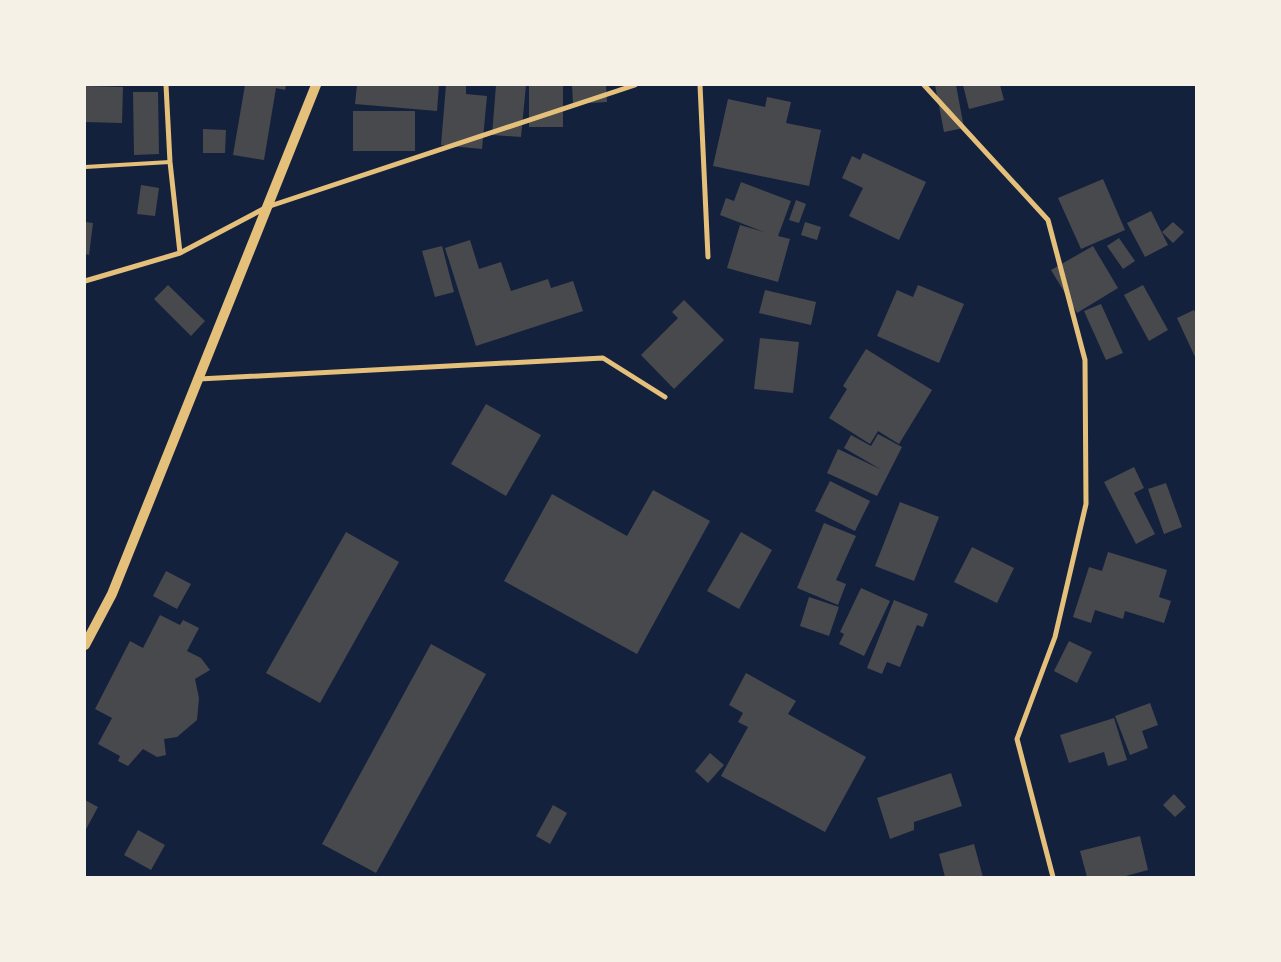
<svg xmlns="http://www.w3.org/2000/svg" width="1281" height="962" font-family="'PT Sans Narrow',sans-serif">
	<rect width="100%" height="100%" fill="#14213d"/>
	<path fill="#48494c" d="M245 85H286L285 90 276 88 264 160 233 155Z
		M357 85H439L437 111 355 104Z
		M446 85H466V94L487 96 482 149 441 145Z
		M496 85H526L521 137 492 135Z
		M529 85H563V127H529Z
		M572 85H606L607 102 573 104Z
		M935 85H956L964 128 944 132Z
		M963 85H1000L1004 100 969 109Z
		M85 86 123 87 122 123 85 122Z
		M133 92H158L159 154 134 155Z
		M767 97 791 102 786 123 821 130 809 186 713 166 728 99 765 107Z
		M353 111H415V151H353Z
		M203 129 226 130 225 153H203Z
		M863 153 926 182 899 240 849 216 863 188 842 178 852 156 860 160Z
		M1103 179 1125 230 1081 249 1058 198Z
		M741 182 791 201 778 236 790 239 778 282 727 268 740 225 764 232 720 215 726 198 734 201Z
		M141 185 159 188 155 216 137 214Z
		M796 200 806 204 799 223 789 220Z
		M1151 211 1168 245 1145 257 1127 223Z
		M85 222 93 223 89 255 85 254Z
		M805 222 821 227 817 240 801 235Z
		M1173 222 1184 232 1173 243 1162 232Z
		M1119 238 1135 261 1123 269 1107 246Z
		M470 240 479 269 501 262 511 291 548 279 551 288 573 281 583 311 476 346 445 248Z
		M442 246 454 292 435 297 422 251Z
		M1093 246 1118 288 1077 313 1051 270Z
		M168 285 205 321 191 336 154 299Z
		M918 285 964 304 939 363 877 336 897 290 913 297Z
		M1143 285 1168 330 1149 341 1124 295Z
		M765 290 816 302 811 325 759 313Z
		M684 300 724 340 674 389 641 355 678 318 672 312Z
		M1101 304 1123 353 1106 360 1084 311Z
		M1194 310 1196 314V359L1177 318Z
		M760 338 799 342 793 393 754 389Z
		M866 349 932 390 899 444 878 431 870 444 829 418 847 389 843 386Z
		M486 404 541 435 506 496 451 464Z
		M878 434 902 447 877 496 827 473 838 449 882 470 844 448 851 435 871 446Z
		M1134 467 1144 488 1134 493 1155 534 1136 544 1104 482Z
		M830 481 870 501 855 531 815 511Z
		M1166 483 1182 527 1164 534 1148 489Z
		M653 490 710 521 637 654 504 581 552 494 627 536Z
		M900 502 939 517 914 581 875 566Z
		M824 523 856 536 836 580 846 584 838 605 797 588Z
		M346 532 399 562 320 703 266 673Z
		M741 532 772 550 739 609 707 591Z
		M972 547 1014 568 997 603 954 582Z
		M1108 552 1167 570 1159 597 1171 601 1164 623 1125 611 1123 619 1095 610 1091 623 1073 617 1089 567 1102 571Z
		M166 571 191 584 177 609 153 596Z
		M861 588 890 601 864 656 839 644 844 634 840 632Z
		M809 597 839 607 829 636 800 626Z
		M894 600 928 614 923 627 917 625 900 667 887 662 882 674 867 668Z
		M160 615 180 625 183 620 199 628 187 651 201 658 210 670 195 679 199 698 197 720 177 737 164 739 166 755 157 757 143 749 128 766 118 761 120 756 98 744 112 718 95 709 130 641 143 648Z
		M1069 641 1092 652 1077 683 1054 671Z
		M431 644 486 674 376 873 322 844Z
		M746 673 796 701 788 714 866 757 825 832 721 776 748 727 738 722 743 713 729 705Z
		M1150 703 1158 725 1142 731 1148 748 1130 755 1115 716Z
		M1114 718 1127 760 1108 766 1104 752 1069 763 1060 735Z
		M710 753 724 765 708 783 695 771Z
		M951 773 962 806 914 822V830L890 839 877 798Z
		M1174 794 1186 807 1175 817 1163 805Z
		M85 800 98 807 85 831Z
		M553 805 567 813 550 844 536 836Z
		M138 830 165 845 151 870 124 855Z
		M1140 836 1148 870 1122 877H1087L1080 851Z
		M974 844 983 877H945L939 854Z"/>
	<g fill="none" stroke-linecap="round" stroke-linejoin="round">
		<path stroke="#e5c07b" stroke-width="4" d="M85 167 170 162"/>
		<path stroke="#e5c07b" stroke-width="5" d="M166 85 170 162 180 253
			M700 85 708 257
			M924 85 1048 220 1085 360 1086 504 1055 637 1017 739 1053 877
			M85 281 180 253 267 207 635 85
			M199 379 603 358 665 397"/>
		<path stroke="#e5c07b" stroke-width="10" d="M85 645 112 594 316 85"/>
	</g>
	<rect width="1281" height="962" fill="none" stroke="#f6f1e7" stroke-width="172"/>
</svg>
